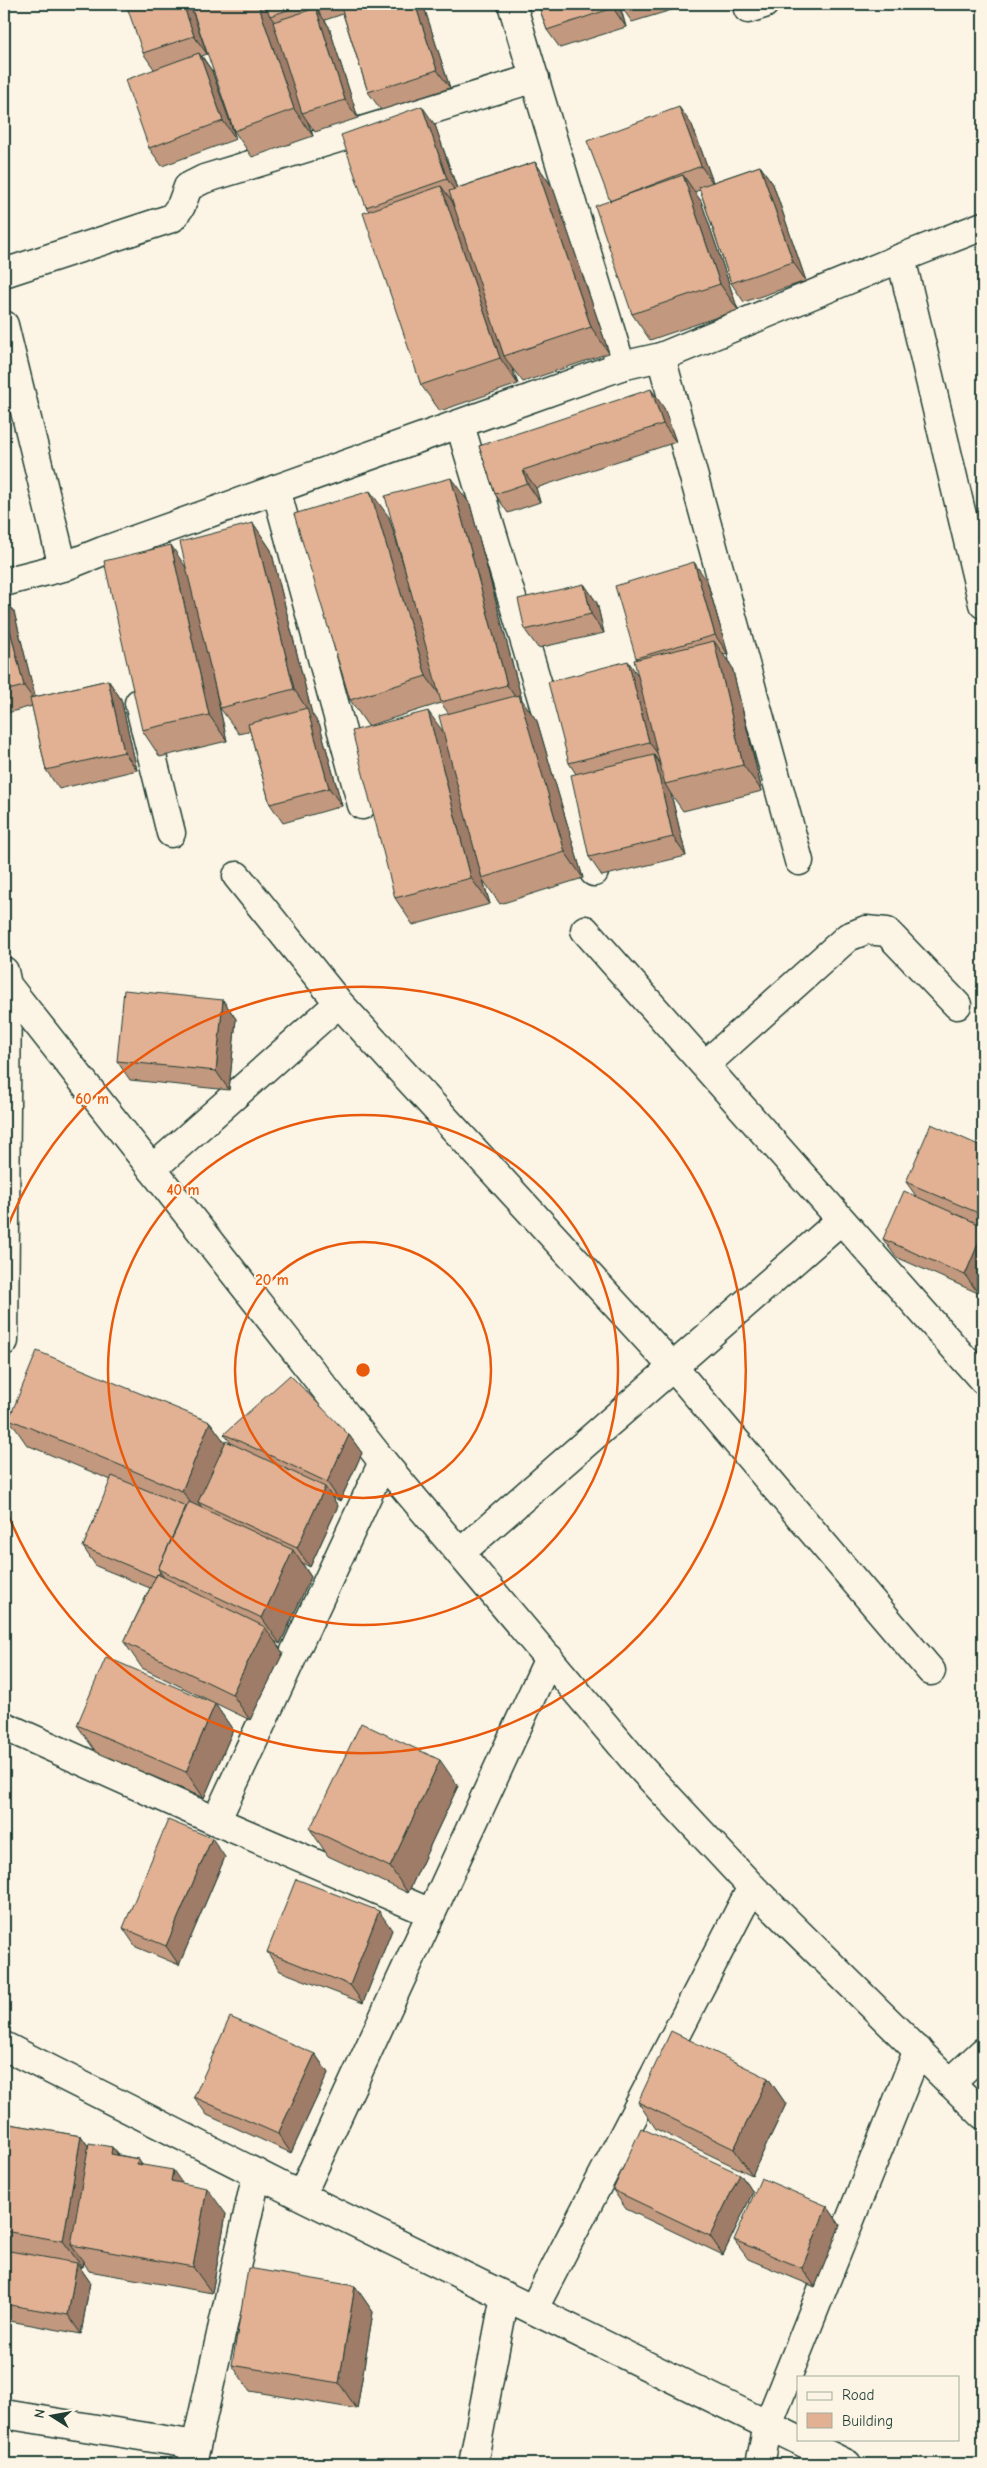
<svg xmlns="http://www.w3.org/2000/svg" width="987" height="2468" font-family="'Comic Neue',sans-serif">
	<rect width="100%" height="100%" fill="#fcf5e5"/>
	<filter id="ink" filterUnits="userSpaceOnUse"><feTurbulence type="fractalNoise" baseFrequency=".02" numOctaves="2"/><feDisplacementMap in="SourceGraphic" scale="10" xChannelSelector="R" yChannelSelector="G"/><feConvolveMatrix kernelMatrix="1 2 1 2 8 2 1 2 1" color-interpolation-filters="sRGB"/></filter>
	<g filter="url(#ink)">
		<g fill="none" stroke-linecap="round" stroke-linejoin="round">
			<defs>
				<path id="minor" d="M512 4 621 366
					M748 9 764 4
					M901 258 983 604
					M4 273 172 218 181 206 188 187 204 179 535 78
					M4 325 63 567
					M661 357 799 861
					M460 425 594 872
					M276 489 362 805
					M139 703 171 833
					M237 876 339 1003 673 1367 931 1671
					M585 930 983 1380
					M705 1065 848 937 866 930 887 932 957 1005
					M152 1169 339 1003
					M4 1341 7 985
					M460 1553 841 1220
					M4 1726 216 1821 431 1913
					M216 1821 383 1462
					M4 2046 301 2196 847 2464
					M950 2083 983 2052
					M301 2196 549 1658
					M533 2310 752 1887
					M4 2414 196 2445
					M192 2464 257 2173
					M473 2464 505 2296
					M760 2464 768 2425 918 2050"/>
				<path id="tertiary" d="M4 582 63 567 103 551 621 366 661 357 901 258 983 226
					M4 971 7 985 383 1462 640 1767 752 1887 983 2115"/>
			</defs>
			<use href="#minor" stroke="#1f3d34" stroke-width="31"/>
			<use href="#tertiary" stroke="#1f3d34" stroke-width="31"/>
			<use href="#minor" stroke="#fcf5e5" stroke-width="28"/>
			<use href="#tertiary" stroke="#fcf5e5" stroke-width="28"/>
		</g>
		<path fill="#c2987e" stroke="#1f3d34" d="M190 4 207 54 202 56 212 71 236 139 162 166 149 148 154 69 143 53Z
			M192 4H423L450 88 381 110 368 92 343 14 325 20 329 27 358 118 315 132 308 122 313 136 252 157 234 131Z
			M538 4H688V5L632 22 620 5 626 27 560 48 547 30Z
			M435 125 457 188 535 162 553 188 609 353 523 382 512 368 518 384 440 411 421 385 369 211 366 207Z
			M692 125 713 182 760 166 773 184 806 281 744 302 731 283 700 190 694 192 701 201 738 310 650 340 632 314 610 201Z
			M664 408 676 442 536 488 540 502 508 513 495 494 479 446Z
			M470 504 522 700 537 721 583 878 500 904 483 880 490 904 413 925 395 898 449 714 441 703 368 726 350 700 389 517 408 582Z
			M253 523 271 550 312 714 320 726 342 806 283 823 270 804 250 731 239 734 220 708 211 668 227 741 160 757 142 730 186 568Z
			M707 581 728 654 723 655 732 667 762 791 683 811 671 794 686 856 602 876 589 857 576 774 569 763 638 675 637 660 636 658Z
			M584 584 597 603 604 633 538 648 525 630Z
			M4 598 14 612 35 697 108 680 121 699 137 770 59 789 46 770 32 706 4 714Z
			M223 1000 236 1019 229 1090 130 1080 117 1061Z
			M983 1147V1280L978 1293 896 1257 883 1239 916 1196 906 1182Z
			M9 1419 210 1422 225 1443H231L224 1434 349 1435 362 1453 340 1501 332 1497 338 1506 310 1567 302 1563 311 1577 280 1644 274 1641 283 1653 250 1720 142 1668 124 1642 150 1588 96 1566 83 1547 111 1480 27 1445Z
			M215 1704 233 1730 204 1798 96 1752 77 1725Z
			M458 1786 408 1893 328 1856 310 1829Z
			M225 1857 179 1965 136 1947 123 1928Z
			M392 1930 363 2003 280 1971 267 1952Z
			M315 2054 328 2073 291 2153 207 2115 194 2097Z
			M768 2078 786 2104 752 2175 656 2129 638 2102Z
			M4 2123 81 2136 89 2147H112L119 2155 138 2159 142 2165 182 2183 226 2214 212 2293 89 2271 83 2261 82 2267 79 2266 90 2282 81 2334 4 2320Z
			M740 2174 753 2192 723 2255 626 2209 613 2190Z
			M827 2206 840 2225 815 2287 748 2259 734 2240Z
			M355 2286 373 2312 357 2409 250 2391 232 2365Z"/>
		<path fill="#9e7c67" stroke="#1f3d34" d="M183 4H190L207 54 194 36Z
			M258 4H265L269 11 270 16 273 20 305 112 302 113 308 122 313 136 294 109Z
			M415 4H423L450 88 437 70Z
			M612 4H619L626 27 613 8Z
			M316 8 329 27 358 118 345 100Z
			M199 53 212 71 236 139 223 121Z
			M422 106 435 125 460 198 447 179Z
			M679 107 692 125 714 185 701 166Z
			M535 162 553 188 609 353 591 327Z
			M760 166 773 184 806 281 793 262Z
			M683 175 701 201 738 310 720 284Z
			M441 186 460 212 504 356 512 368 518 384 500 358Z
			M651 389 664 408 676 442 663 424Z
			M523 470 536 488 540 502 527 483Z
			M451 478 470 504 522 700 537 721 583 878 565 852 522 707 507 685Z
			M370 491 389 517 445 702 426 676Z
			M253 523 271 550 312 714 320 726 342 806 329 788 307 709 294 689Z
			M171 545 189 572 227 741 209 715Z
			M694 562 707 581 728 654 715 635Z
			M584 584 597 603 604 633 591 614Z
			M4 598 14 612 37 704 24 686 4 606Z
			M714 641 732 667 762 791 743 765Z
			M628 661 641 680 662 760 649 742Z
			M108 680 121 699 137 770 124 752Z
			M428 711 447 737 482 878 483 880 490 904 471 878Z
			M654 755 667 774 665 784 671 794 686 856 673 837Z
			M223 1000 236 1019 229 1090 216 1071Z
			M983 1232V1280L978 1293 965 1275Z
			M210 1422 229 1448 198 1502 204 1510 201 1517 182 1491Z
			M349 1435 362 1453 340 1501 327 1482Z
			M325 1487 338 1506 310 1567 297 1548Z
			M293 1550 311 1577 280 1644 262 1618Z
			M160 1572 173 1590 157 1578Z
			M265 1627 283 1653 250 1720 232 1694Z
			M215 1704 233 1730 204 1798 186 1772Z
			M440 1760 458 1786 408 1893 390 1867Z
			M212 1838 225 1857 179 1965 166 1946Z
			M379 1911 392 1930 363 2003 350 1985Z
			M315 2054 328 2073 291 2153 278 2134Z
			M768 2078 786 2104 752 2175 734 2149Z
			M81 2136 100 2163 71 2245 83 2261 82 2267 63 2241Z
			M112 2147 131 2173 111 2154Z
			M138 2159 156 2185 137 2164Z
			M173 2170 191 2196 171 2181Z
			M740 2174 753 2192 723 2255 710 2236Z
			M207 2188 226 2214 212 2293 193 2267Z
			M827 2206 840 2225 815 2287 802 2268Z
			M77 2263 90 2282 81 2334 68 2315Z
			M355 2286 373 2312 357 2409 339 2383Z"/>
		<path fill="#e2b193" stroke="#1f3d34" d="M126 4H183L194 36 143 53Z
			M198 4H258L294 109 234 131 191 6Z
			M265 4H305L270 16Z
			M340 4H415L437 70 368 92Z
			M538 4H612L613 8 547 30Z
			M316 8 345 100 302 113 273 22Z
			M199 53 223 121 149 148 125 80Z
			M422 106 447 179 366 207 341 135Z
			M679 107 701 166 610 201 587 141Z
			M535 162 591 327 504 356 449 191Z
			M760 166 793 262 731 283 699 187Z
			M683 175 720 284 632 314 595 206Z
			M441 186 500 358 421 385 363 213Z
			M651 389 663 424 523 470 527 483 495 494 479 446Z
			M451 478 507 685 441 702 385 496Z
			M370 491 426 676 350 700 294 514Z
			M253 523 294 689 220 708 180 542Z
			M171 545 209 715 142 730 104 561Z
			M694 562 715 635 636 658 615 586Z
			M584 584 591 614 525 630 518 599Z
			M4 606 24 686 4 691Z
			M714 641 743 765 665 784 634 660Z
			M628 661 649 742 569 763 548 682Z
			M108 680 124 752 46 770 30 698Z
			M519 695 565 852 482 878 439 716Z
			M307 708 329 788 270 804 248 724Z
			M428 711 471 878 395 898 352 731Z
			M654 755 673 837 589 857 571 775Z
			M124 990 223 1000 216 1071 117 1061Z
			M931 1124 983 1147V1215L906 1182Z
			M904 1191 983 1226V1232L965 1275 883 1239Z
			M37 1351 210 1422 182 1491 9 1419Z
			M290 1375 349 1435 327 1482 224 1434Z
			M226 1441 325 1487 297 1548 198 1502Z
			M112 1476 186 1506 158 1569 160 1572 158 1575 157 1574 156 1577 83 1547Z
			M189 1502 293 1550 262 1618 158 1569Z
			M157 1574 265 1627 232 1694 124 1642Z
			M106 1657 215 1704 186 1772 77 1725Z
			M361 1723 440 1760 390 1867 310 1829Z
			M168 1820 212 1838 166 1946 123 1928Z
			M296 1879 379 1911 350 1985 267 1952Z
			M230 2017 315 2054 278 2134 194 2097Z
			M671 2031 768 2078 734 2149 638 2102Z
			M4 2123 81 2136 63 2241 4 2231Z
			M641 2128 740 2174 710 2236 613 2190Z
			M89 2143 112 2147 111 2154 138 2159 137 2164 173 2170 171 2181 207 2188 193 2267 71 2245Z
			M761 2178 827 2206 802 2268 734 2240Z
			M4 2250 77 2263 68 2315 4 2304Z
			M248 2268 355 2286 339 2383 232 2365Z"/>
	</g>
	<g fill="none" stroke="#e8590c" stroke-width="2.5">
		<circle cx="363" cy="1370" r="128"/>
		<circle cx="363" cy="1370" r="255"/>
		<path d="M4 1236A383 383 0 1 1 4 1504"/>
	</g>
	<circle cx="363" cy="1370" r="8" fill="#e8590c" stroke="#fcf5e5" stroke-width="2.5"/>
	<g font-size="15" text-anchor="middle" font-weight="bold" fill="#e8590c" stroke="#fcf5e5" stroke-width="4" stroke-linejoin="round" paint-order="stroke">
		<text x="92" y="1104">60 m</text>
		<text x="183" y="1195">40 m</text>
		<text x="272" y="1285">20 m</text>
	</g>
	<rect width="987" height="2468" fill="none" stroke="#fcf5e5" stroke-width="20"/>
	<rect x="10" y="10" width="967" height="2448" fill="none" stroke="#1f3d34" stroke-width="2" filter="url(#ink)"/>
	<rect x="797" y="2376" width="162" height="65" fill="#fcf5e5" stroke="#a4ab9e"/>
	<rect x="807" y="2392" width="25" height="8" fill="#fcf5e5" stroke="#a4ab9e"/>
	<text x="842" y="2400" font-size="15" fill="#1f3d34">Road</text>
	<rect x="807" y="2413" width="25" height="15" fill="#e2b193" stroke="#a4ab9e"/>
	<text x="842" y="2426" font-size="15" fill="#1f3d34">Building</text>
	<g transform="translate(52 2416) rotate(281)" stroke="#fcf5e5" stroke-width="4" paint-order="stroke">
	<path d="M0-4L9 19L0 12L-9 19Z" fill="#1f3d34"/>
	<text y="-8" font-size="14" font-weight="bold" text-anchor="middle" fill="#1f3d34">N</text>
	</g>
</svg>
